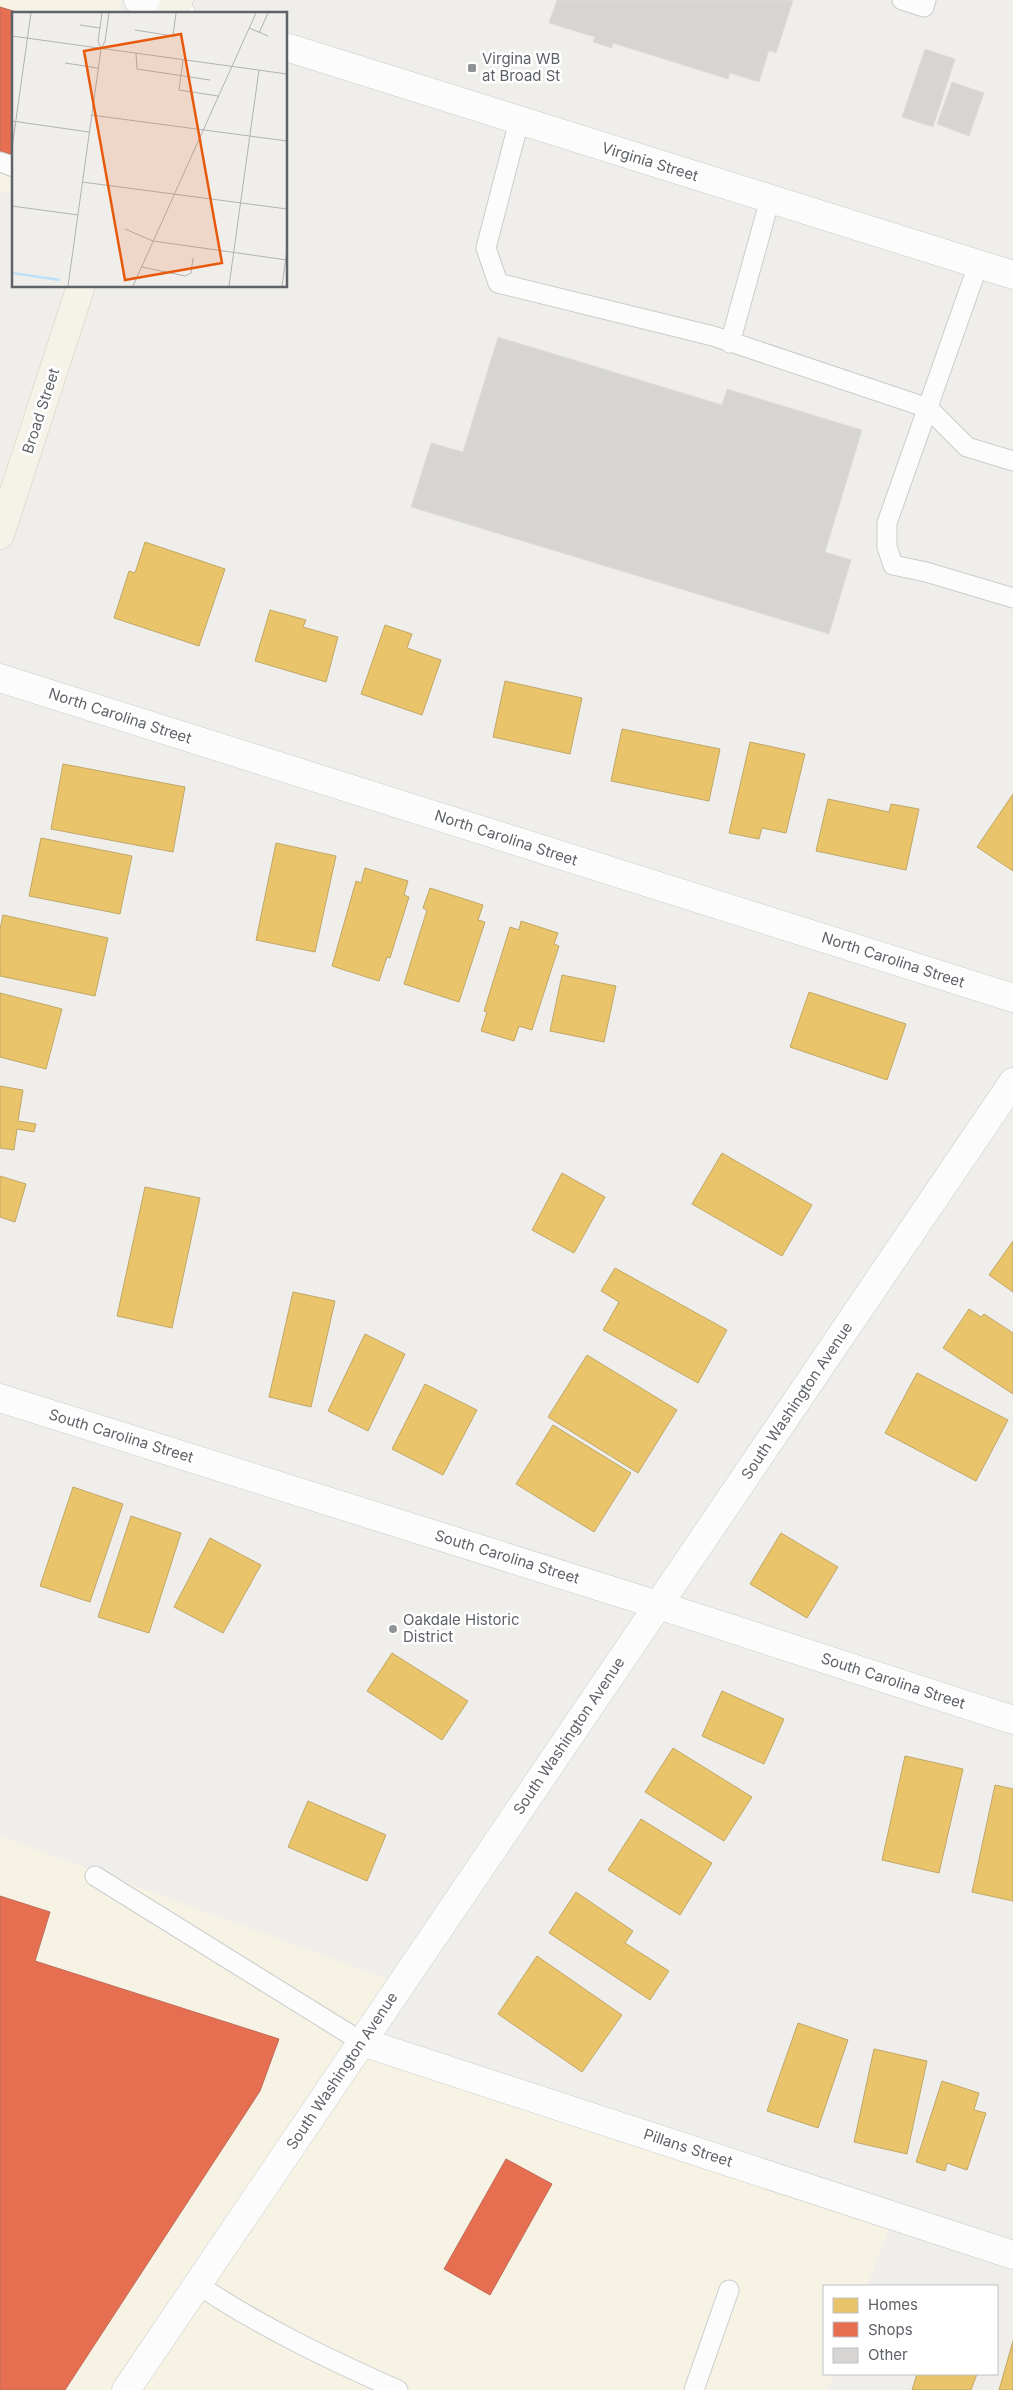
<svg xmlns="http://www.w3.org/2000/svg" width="1013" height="2390" font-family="Inter,sans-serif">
	<rect width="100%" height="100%" fill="#efeeea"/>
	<path fill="#f7f3e4" d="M0 0H122L118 14H14V195L0 190Z
		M0 1836 401 1984 362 2041 894 2216 867 2286H824V2374H834L828 2390H0Z"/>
	<path fill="#e9c46a" stroke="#c0a769" d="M145 542 225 569 199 646 114 618 129 571 135 573Z
		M270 610 306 620 303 627 338 637 326 682 255 661Z
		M385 625 412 634 407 648 441 660 422 715 361 694Z
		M505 681 582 698 570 754 493 737Z
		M622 729 720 749 709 801 611 781Z
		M750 742 805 754 786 833 762 828 759 839 729 833Z
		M63 764 185 787 173 852 51 829Z
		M1013 794V871L977 847Z
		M828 799 889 812 891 804 919 809 906 870 816 851Z
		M41 838 132 856 120 914 29 896Z
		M276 843 336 856 315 952 256 940Z
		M365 868 408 881 404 895 409 897 390 958 387 957 379 981 332 966 356 881 361 883Z
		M430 888 483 905 478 920 485 922 459 1002 404 984 427 910 423 908Z
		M3 915 108 938 95 996 0 976V929Z
		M521 921 558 933 554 944 559 946 532 1030 519 1026 514 1041 481 1031 487 1012 484 1011 510 927 519 930Z
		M562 975 616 986 604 1042 550 1031Z
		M809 992 906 1024 887 1080 790 1047Z
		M0 993 62 1009 46 1069 0 1057Z
		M0 1086 23 1090 18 1121 36 1124 34 1132 17 1129 14 1150 0 1148Z
		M722 1153 812 1205 782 1256 692 1204Z
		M562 1173 605 1197 574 1253 532 1230Z
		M0 1176 26 1184 15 1222 0 1217Z
		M145 1187 200 1198 172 1328 117 1316Z
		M1013 1241V1292L989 1275Z
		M615 1268 727 1330 698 1383 603 1330 619 1302 601 1291Z
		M293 1292 335 1301 311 1407 269 1397Z
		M969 1309 981 1317 984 1314 1013 1333V1394L943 1348Z
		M365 1334 405 1354 368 1431 328 1411Z
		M587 1355 677 1410 638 1473 548 1417Z
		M917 1373 1008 1420 976 1481 885 1433Z
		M425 1384 477 1410 443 1475 392 1449Z
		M553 1425 631 1473 594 1532 516 1484Z
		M73 1487 123 1504 90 1602 40 1586Z
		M131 1516 181 1533 149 1633 98 1617Z
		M781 1533 838 1567 807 1618 750 1584Z
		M210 1538 261 1565 223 1633 174 1607Z
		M392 1653 468 1701 442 1740 367 1691Z
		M722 1691 784 1719 764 1764 702 1736Z
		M673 1748 752 1797 724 1841 645 1792Z
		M905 1756 963 1769 939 1873 882 1860Z
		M995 1785 1013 1789V1901L972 1892Z
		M308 1801 386 1835 367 1881 288 1847Z
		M641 1819 712 1863 680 1915 608 1870Z
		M576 1892 633 1931 625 1943 669 1971 650 2000 549 1933Z
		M537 1956 622 2015 582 2072 498 2014Z
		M798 2023 848 2040 818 2128 767 2111Z
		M874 2049 927 2061 907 2154 854 2142Z
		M942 2081 979 2093 974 2110 986 2113 967 2170 947 2163 945 2171 916 2162Z
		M1013 2341V2390H999Z
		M917 2374H977L971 2390H912Z"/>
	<path fill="#e76f51" stroke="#be6b58" d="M0 7 23 14H14V155L0 151Z
		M0 1896 50 1912 35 1961 279 2039 260 2091 65 2390H0Z
		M506 2159 552 2184 490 2295 444 2269Z"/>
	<path fill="#d6d5d3" stroke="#deddd9" d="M557 0H789L793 1 776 53 769 50 759 82 730 73 728 79 613 43 612 48 593 42 595 37 549 23Z
		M925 49 955 59 933 127 902 117Z
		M952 82 984 93 969 136 937 124Z
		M498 337 722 405 727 389 862 430 825 552 851 560 829 634 411 507 431 443 463 452Z"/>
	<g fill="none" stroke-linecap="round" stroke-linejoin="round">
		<defs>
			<path id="lane" d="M902 0 924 7 926 0
				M519 121 486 248 498 283 713 336 928 408 967 447 1013 461
				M0 162 14 167
				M978 265 887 523V547L893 565 926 572 1013 598
				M730 343 770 199
				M95 1876 362 2042
				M197 2284C261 2327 328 2359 398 2390
				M694 2390 729 2290"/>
			<path id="street" d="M0 678 1013 998
				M0 1398 658 1605 1013 1720
				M362 2042 1013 2255
				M126 2390 1013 1082"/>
			<path id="secondary" d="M138 0 181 14
				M286 47 1013 275"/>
			<path id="primary" d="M169 14 179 0
				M0 535 81 286"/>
		</defs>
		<use href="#lane" stroke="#cbcccc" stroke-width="21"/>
		<use href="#street" stroke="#cbcccc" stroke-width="29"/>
		<use href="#secondary" stroke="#cacacb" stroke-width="29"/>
		<use href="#primary" stroke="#d7ceb8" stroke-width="29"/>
		<use href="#lane" stroke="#fdfcfc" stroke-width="19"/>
		<use href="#street" stroke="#fdfcfc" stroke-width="28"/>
		<use href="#secondary" stroke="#fdfcfc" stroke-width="28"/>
		<use href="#primary" stroke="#f4f2e9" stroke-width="28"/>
	</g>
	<g fill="#919496" stroke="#fff" stroke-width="2">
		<rect x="467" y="63" width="10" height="10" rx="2.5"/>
		<circle cx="393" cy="1629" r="5"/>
	</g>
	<g text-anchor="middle" stroke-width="5" stroke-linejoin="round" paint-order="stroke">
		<g font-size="15" fill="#5f6368" stroke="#fff" text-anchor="start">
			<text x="482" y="64">Virgina WB<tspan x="482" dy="17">at Broad St</tspan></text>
			<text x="403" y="1625">Oakdale Historic<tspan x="403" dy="17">District</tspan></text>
		</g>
		<g font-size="15" fill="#5f6368" stroke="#fff">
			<text transform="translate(650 162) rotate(17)" y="5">Virginia Street</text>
			<text transform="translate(41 411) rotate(-72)" y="5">Broad Street</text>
			<text transform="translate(120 716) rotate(18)" y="5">North Carolina Street</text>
			<text transform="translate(506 838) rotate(18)" y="5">North Carolina Street</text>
			<text transform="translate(893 960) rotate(18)" y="5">North Carolina Street</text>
			<text transform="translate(797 1401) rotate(-56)" y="5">South Washington Avenue</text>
			<text transform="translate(121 1436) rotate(17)" y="5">South Carolina Street</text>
			<text transform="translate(507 1557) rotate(17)" y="5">South Carolina Street</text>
			<text transform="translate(893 1681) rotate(18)" y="5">South Carolina Street</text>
			<text transform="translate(569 1736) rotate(-56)" y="5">South Washington Avenue</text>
			<text transform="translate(342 2071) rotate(-56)" y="5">South Washington Avenue</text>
			<text transform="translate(688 2148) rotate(18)" y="5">Pillans Street</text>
		</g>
	</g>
	<g transform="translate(12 12)">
		<rect width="275" height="275" fill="#efeeea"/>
		<path fill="none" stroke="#bfe0f9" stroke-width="2.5" d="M0 261 48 268"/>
		<path fill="none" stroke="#b1b2b2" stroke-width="1" d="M68 13 88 16M237 16 256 24M123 18 161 24 164 1M247 21 256 1M0 24 275 62M89 37 86 29 90 1M124 41 125 57 198 68M171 48 167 78 206 84M53 51 86 56M79 103 275 129M0 109 77 120M0 136 19 1M70 170 275 197M0 194 66 203M113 217 141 229 275 248M130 255 173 264 179 261 181 246M56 274 89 37 93 29 97 1M121 274 244 1M217 274 247 58M270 274 275 237"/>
		<path fill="#e8590c" fill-opacity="0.15" stroke="#e8590c" stroke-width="2.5" d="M169 22 210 251 113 268 72 39Z"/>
		<rect width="275" height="275" fill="none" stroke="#5f6368" stroke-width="2.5"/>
	</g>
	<rect x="823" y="2285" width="175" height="90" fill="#ffffff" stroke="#bfc1c3"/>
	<rect x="833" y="2298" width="25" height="15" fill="#e9c46a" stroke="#bfc1c3"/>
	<text x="868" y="2310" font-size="15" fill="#5f6368">Homes</text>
	<rect x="833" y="2322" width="25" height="15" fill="#e76f51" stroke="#bfc1c3"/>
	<text x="868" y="2335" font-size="15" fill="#5f6368">Shops</text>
	<rect x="833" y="2348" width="25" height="15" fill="#d6d5d3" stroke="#bfc1c3"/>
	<text x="868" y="2360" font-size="15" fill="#5f6368">Other</text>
</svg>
